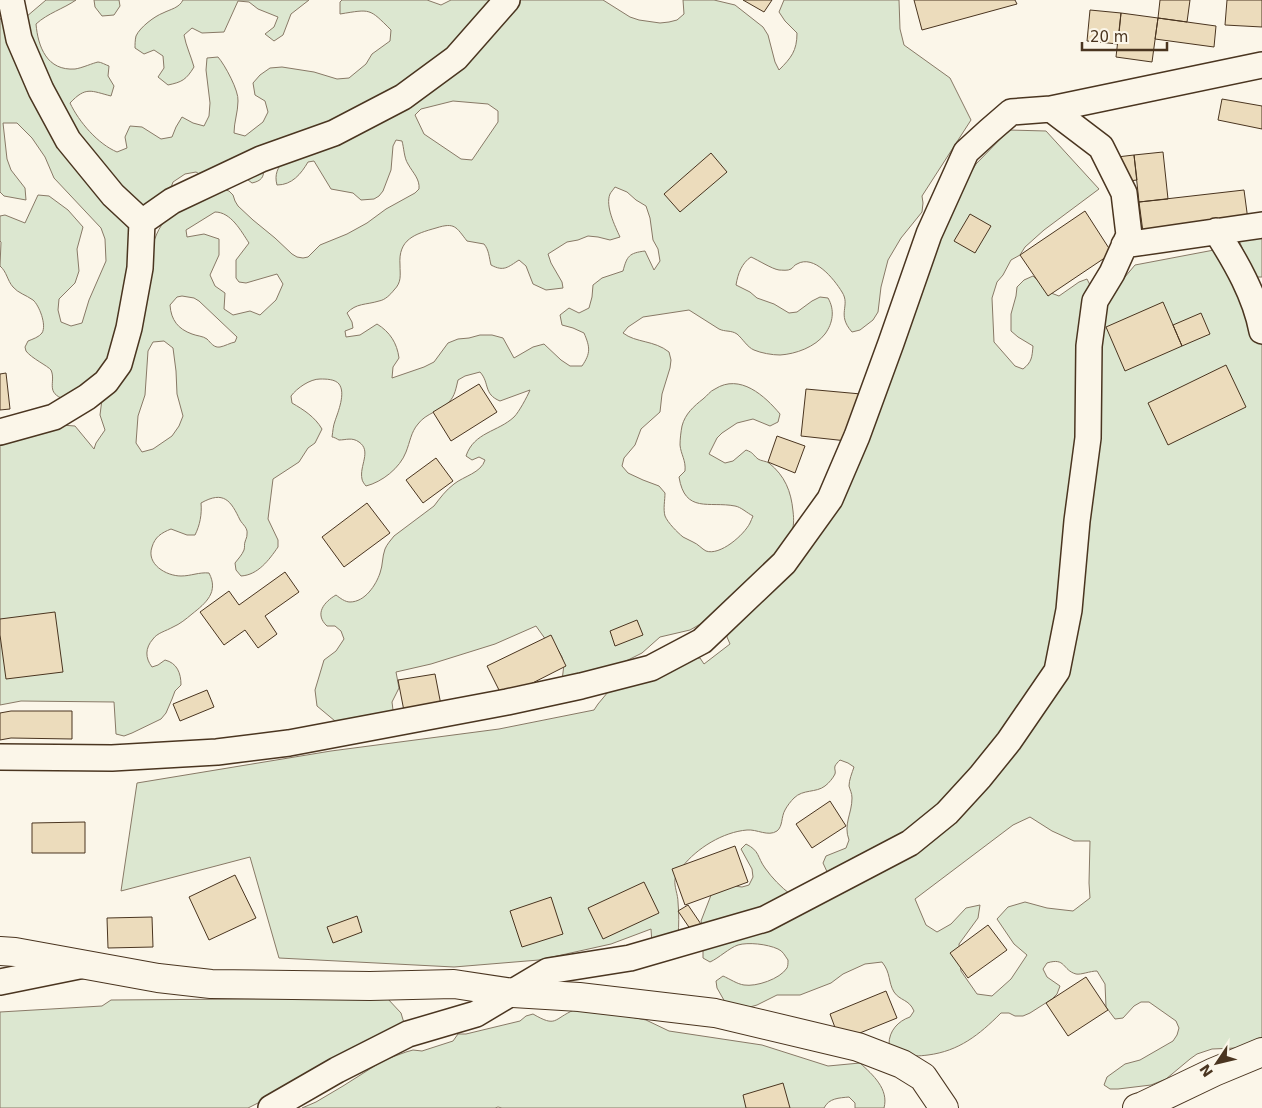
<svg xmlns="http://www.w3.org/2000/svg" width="1262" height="1108" font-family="'DejaVu Sans',sans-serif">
	<rect width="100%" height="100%" fill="#fbf6e9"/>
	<path fill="#dce7d0" stroke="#887966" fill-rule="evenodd" d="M46 0H76C63 9 48 13 36 24 38 47 47 71 75 69 82 68 93 63 98 62 101 62 106 65 109 66L108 76 114 86 111 96C91 91 86 86 70 103 79 122 98 144 117 152L127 148 125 137 130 126 142 127 161 139 172 137 176 127 182 117 193 123 204 126 209 116 210 103 206 70 207 58 218 57C225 65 239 91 238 101 238 112 234 122 234 133L245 136 263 122 268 112 265 101 255 95 253 83 260 75 270 68 282 67 314 72 337 79 349 78 366 64 372 54 390 41 391 30C369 8 371 9 340 14V2L342 0H427L441 5 451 0H603L630 17 639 20 660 23 669 22 677 20 684 14 683 0H714L735 5 763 27 768 35 775 62 779 70C791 58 797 51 797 33L785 21 779 12 784 0H899L900 29 904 45 950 78 971 120 922 196 923 203 922 212 901 238 888 260 881 287 878 312 873 320 860 330 852 332C836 314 851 306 842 292 834 279 814 254 797 264 794 265 793 268 791 269 788 271 782 270 779 270 772 269 758 260 751 257 742 263 738 273 736 285L750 292 757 298 774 304 789 313 797 312 812 301 820 297 828 298C835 310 833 323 825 334 815 347 796 354 780 355 772 355 761 353 754 350 747 347 743 339 737 334 731 330 725 332 719 329 709 323 699 316 689 310L643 317 628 327 623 333C636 343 654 340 669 352L671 360 670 368 662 394 660 412 641 429 635 445 624 458 622 466 628 473 643 480 659 486 665 493C665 500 663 509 665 516 668 523 677 532 683 537 686 539 690 540 693 542 698 544 702 549 706 551 720 556 744 535 750 523 751 521 752 518 753 516 747 513 741 507 735 506 709 501 685 514 679 477L685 471C686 460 681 455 680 445 680 439 681 431 682 426 685 414 694 406 703 399 707 396 710 391 715 389 740 373 765 396 780 414L778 422 770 426 753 419 737 423 722 433 717 438 709 454 725 463 733 461 746 450C754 453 752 454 758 459 761 461 766 461 769 463 785 476 791 491 793 511 794 520 794 526 791 535L858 467 874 406 939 224 976 164 1009 130 1046 131 1099 189 1044 230 1025 247 1020 255 1011 260 1003 275 997 282 992 298 994 342 1015 366 1023 369C1032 362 1032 357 1033 346L1018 337 1011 331V314L1016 296 1017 287 1024 280 1033 276 1051 293 1059 296 1079 282 1087 279 1091 287 1119 284 1135 265 1214 250 1262 340V1049L1236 1048 1212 1049 1197 1054 1190 1059 1166 1079 1151 1085 1118 1089H1110L1104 1085 1107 1077 1125 1064 1140 1060 1173 1041 1177 1035 1179 1028 1176 1021 1149 1002H1141L1134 1006 1123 1018 1115 1019 1106 1007 1105 984 1097 971C1090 971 1081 975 1076 974 1062 970 1066 957 1047 963L1043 969 1047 977 1060 986 1057 994 1052 999 1030 1013 1023 1016H1015L1009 1013H1001C979 1035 959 1051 928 1055 920 1056 910 1057 902 1053 897 1052 893 1047 889 1044 889 1031 898 1021 910 1017L914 1011C909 999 900 1001 894 992 888 982 891 973 882 962L865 964 843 974 831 983 800 995H777L757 1005 750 1007 725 1002 717 988 716 981 723 976C730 979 737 984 744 985 756 987 780 979 787 968 788 966 788 963 788 960 785 956 783 951 778 949 767 944 748 942 738 945 729 948 719 958 710 962L703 958V951L707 944 701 921 713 890 734 886 742 887 749 885 753 877 752 869 741 849 746 844C760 851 757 857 765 868 772 878 781 887 790 894L829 876 823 863 826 856 846 848 849 840C843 824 852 814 852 798 852 793 850 790 849 786 849 780 852 773 854 767L848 763 840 760C838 762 836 764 835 766 834 769 836 771 835 774 833 778 829 783 825 786 816 793 803 789 794 798 791 801 787 806 785 810 781 817 783 826 777 831 768 837 757 829 747 830 723 832 697 848 682 867 680 870 675 875 675 880 674 886 678 895 678 902 679 914 679 925 678 936L652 944 651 929 611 944 539 960 454 967 279 958 250 857 121 891 137 783 331 751 499 729 594 710 598 704 608 692 620 683 692 658H700L704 664 730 644 727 637V629L710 616 704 622 690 630 660 637 642 653 626 661 611 667 562 681 564 664 562 657 558 650 546 640 536 626 495 644 431 664 396 672 399 688 392 702 393 710 390 718 342 724 335 721 317 706 315 690 324 660 336 651 344 639 341 631 335 626H327C314 614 324 602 336 595 340 598 345 602 350 602 365 602 376 585 380 573 383 565 382 557 385 549 387 544 391 540 394 536L434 506C440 498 446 490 454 484 464 476 481 473 485 460L479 457 472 460 466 456C474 432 498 432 514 417 519 412 527 397 530 390L500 401C483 394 490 383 480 372L465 376 458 380C456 388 455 396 449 402 441 411 426 413 418 424 411 432 410 442 406 452 400 468 382 482 366 486 365 485 362 481 362 479 359 466 372 451 359 442 352 437 346 440 339 440 337 439 334 437 332 437 333 431 333 426 335 421 338 412 346 393 339 384 335 379 326 379 320 379 310 379 297 388 291 396L292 403C304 410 315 417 322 429L315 443 308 448 299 462 273 479 268 519 278 540V547C269 560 258 575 241 576L236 570 235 563C238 559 242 555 244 550 245 547 244 544 245 542 246 538 247 538 247 534 248 528 243 525 240 520 231 501 224 490 201 503 202 514 200 525 195 535H187L171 529C161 533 155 537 152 547 146 564 166 576 181 576 191 576 199 572 209 573 219 592 206 603 192 614 186 619 180 624 173 627 166 631 157 633 153 639 145 648 145 658 152 667L158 665 165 660C177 663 181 673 181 685L175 691 172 699 166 713 161 719 132 733 124 736 116 734 114 702 21 701 0 705V442L61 425 75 426 94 449 96 443 105 430 100 415 102 399 61 398C46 391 56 381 51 370 48 366 31 358 26 351L25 347 28 341C33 339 39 337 42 333 47 325 39 305 33 300 26 295 18 293 13 287 7 280 7 272 0 266L1 242 0 241V216L5 215 25 223 38 195 49 196 68 210 83 227 77 249 79 271 75 283 59 299 58 310 61 322 71 326 82 323 89 300 106 261 105 239 101 228 54 178 45 157 32 138 17 123H3L7 159 11 170 25 188 26 200 4 196 0 192V18L4 25 32 46 26 17ZM453 101 488 104 498 111V122L472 160 461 159 424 134 415 115 421 109ZM341 118 284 159C278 168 274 174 277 185 292 185 301 174 308 162L314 161 331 189 353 193 361 200 374 199 379 196 383 191 391 170 393 146 396 140 402 141C404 148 404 158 408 164 413 173 420 179 419 189L415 193 386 209 367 223 347 234 320 245 308 257 303 258 297 257 292 254 275 238 253 220 238 206 235 201 233 195 229 191 223 189 168 217C158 227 154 240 150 254L121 219 169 193 173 182 185 174 196 172 201 175 243 176 252 183C261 181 265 177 263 168L296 136 334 119ZM615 187 627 192 636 200 646 206 650 218 653 240 658 249 660 261 654 270 645 251C629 253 627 256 623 271L602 278 593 285 592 297 589 308 579 313 569 308 560 315 562 325 573 328 584 333C590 347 591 353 582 366H570L561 360 544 344 533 347 514 358 503 338 492 335H480L469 338 458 339 448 343 434 362 424 367 392 378 393 367 399 358C397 343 390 332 377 324L360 335 346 337 345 331 353 328 352 322 347 313C356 303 366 305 379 301 385 300 390 295 394 290 402 282 400 275 400 265 398 239 415 234 436 228 455 222 456 227 467 241L484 244C489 250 489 257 491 265 504 272 508 267 519 260L526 266 533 284 546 290 563 288 562 282 551 263 548 254 567 242 578 240 588 236 598 237 610 240 620 237C615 226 605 206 610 194 611 192 613 190 615 187ZM215 212C231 212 241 231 249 243L236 260V278L239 282 246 283 277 274 283 284 276 300 260 315 250 311 233 315 224 309 225 293 215 286 210 275 219 255V239L204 234 187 237 186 230ZM182 296 194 298 199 301 237 337 235 342C230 343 225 346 220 347 214 348 211 343 207 339 203 336 197 336 192 334 178 329 171 320 170 305L177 297ZM164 341 173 348 176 371 177 394 183 416 179 426 172 436 153 449 142 452 136 443 138 416 145 395 148 351 153 342ZM1030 817 1052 831 1074 841H1090L1089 883 1090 898 1073 911 1047 908 1025 902 1008 907 997 919 1014 944 1027 955 1011 979 992 996 977 994 961 971 959 944 978 918 980 905 966 908 951 924 937 932 926 925 915 899 1013 825Z
		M94 0H119L120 6 114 15 102 16 95 7Z
		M183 0H309L291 14 283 35 274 41 265 34 274 27 278 17 258 9 249 2 238 1 224 32 202 33 192 28 184 35C186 46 191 56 194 67 186 80 182 82 168 85L158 77 164 68 163 56 154 50 144 54 135 48C135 45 135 40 136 36 140 27 155 16 163 13 171 9 179 8 183 0Z
		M1237 236 1262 238V277H1255Z
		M387 998 401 1013 404 1023 264 1100 248 1108H0V1012L102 1006 111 1000Z
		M574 1010 621 1015 646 1020 669 1031 762 1045 828 1066 860 1063C873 1075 889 1089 884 1108H855V1103L849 1097C839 1098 829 1098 824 1108H502L498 1107 495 1108H302L316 1102 343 1086 384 1060 406 1052 413 1050 422 1051 453 1041 458 1034H466L520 1021 526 1016 533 1014C557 1028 553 1019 574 1010Z"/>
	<path fill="#ecdcbc" stroke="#4a3520" d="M743 0H772L764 12Z
		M914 0H1015L1017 4 922 30Z
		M1160 0H1190L1187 22 1158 18Z
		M1227 0H1262V27L1225 25Z
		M1090 10 1121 13 1118 44 1087 41Z
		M1121 13 1158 18 1152 62 1116 57Z
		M1158 18 1216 26 1214 47 1155 39Z
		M1222 99 1262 106V129L1218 120Z
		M1163 152 1168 199 1139 202 1134 155Z
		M711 153 727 172 680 212 664 194Z
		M1134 155 1137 180 1120 182 1117 157Z
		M1244 190 1248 220 1143 232 1139 202Z
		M1085 211 1112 253 1048 296 1020 255Z
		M970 214 991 226 975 253 954 241Z
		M1163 302 1182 346 1125 371 1106 327Z
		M1201 313 1210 334 1182 346 1173 325Z
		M1226 365 1246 407 1168 445 1148 403Z
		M6 373 10 409 0 410V374Z
		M479 384 497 412 451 441 433 412Z
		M806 389 861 394 856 442 801 436Z
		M777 436 805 446 795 473 768 462Z
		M436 458 453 481 423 503 406 480Z
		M367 503 390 533 344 567 322 537Z
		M285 572 299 592 265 616 277 634 258 648 245 630 224 645 200 612 229 591 239 605Z
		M55 612 63 672 6 679 0 635V619Z
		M637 620 643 635 615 646 610 631Z
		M551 635 566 666 503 698 487 666Z
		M435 674 441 705 404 711 398 680Z
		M207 690 214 707 180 721 173 704Z
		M11 711H72V739L11 738 0 740V713Z
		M830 801 846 826 812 848 796 824Z
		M85 822V853H32V823Z
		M735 846 748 882 685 905 672 869Z
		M235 875 256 918 209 940 189 897Z
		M644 882 659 913 603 939 588 908Z
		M551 897 563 934 522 947 510 911Z
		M688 905 705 930 695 936 678 911Z
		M357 916 362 932 333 943 327 927Z
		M152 917 153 947 108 948 107 918Z
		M988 925 1007 950 968 978 950 953Z
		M1086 977 1108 1010 1068 1036 1046 1003Z
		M886 991 897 1018 840 1041 830 1014Z
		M783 1083 790 1108H746L743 1095Z"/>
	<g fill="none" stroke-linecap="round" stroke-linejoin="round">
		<defs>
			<path id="street" d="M1051 109 1262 65
				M142 222 172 201 261 159 334 133 403 97 456 58 507 0
				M1216 231C1236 262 1255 295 1262 331
				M1124 245 1262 225
				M0 432 54 417 87 397 106 382 119 364 129 328 140 268 142 222 113 195 68 140 41 90 19 39 11 0
				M0 757 112 758 217 752 289 743 507 702 581 686 651 668 702 641 784 563 830 499 857 436 891 343 929 234 966 152 989 131 1011 112 1051 109 1101 147 1124 193 1129 235 1112 273 1095 301 1089 346 1088 438 1077 521 1069 610 1057 671 1009 741 980 777 947 813 910 843 765 919 630 958 548 971 476 1014 408 1034 337 1070 271 1108
				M0 982 84 965"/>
			<path id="secondary" d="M0 951 15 952 158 978 211 984 370 986 454 984 513 993 579 997 715 1013 858 1047 902 1064 923 1077 944 1108
				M1137 1108 1143 1106 1214 1072 1262 1052"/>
		</defs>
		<use href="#street" stroke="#4a3520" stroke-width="28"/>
		<use href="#secondary" stroke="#4a3520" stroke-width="30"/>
		<use href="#street" stroke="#fbf6e9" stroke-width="25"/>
		<use href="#secondary" stroke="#fbf6e9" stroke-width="28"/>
	</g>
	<g transform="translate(1217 1063) rotate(235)" stroke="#fbf6e9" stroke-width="4" paint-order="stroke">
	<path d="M0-4L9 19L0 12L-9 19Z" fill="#4a3520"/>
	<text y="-8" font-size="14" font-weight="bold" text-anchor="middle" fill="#4a3520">N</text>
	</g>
	<path d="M1082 42v8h85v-8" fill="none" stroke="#4a3520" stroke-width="2.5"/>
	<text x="1090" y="42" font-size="15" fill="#4a3520" stroke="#fbf6e9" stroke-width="4" paint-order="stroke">20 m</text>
</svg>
